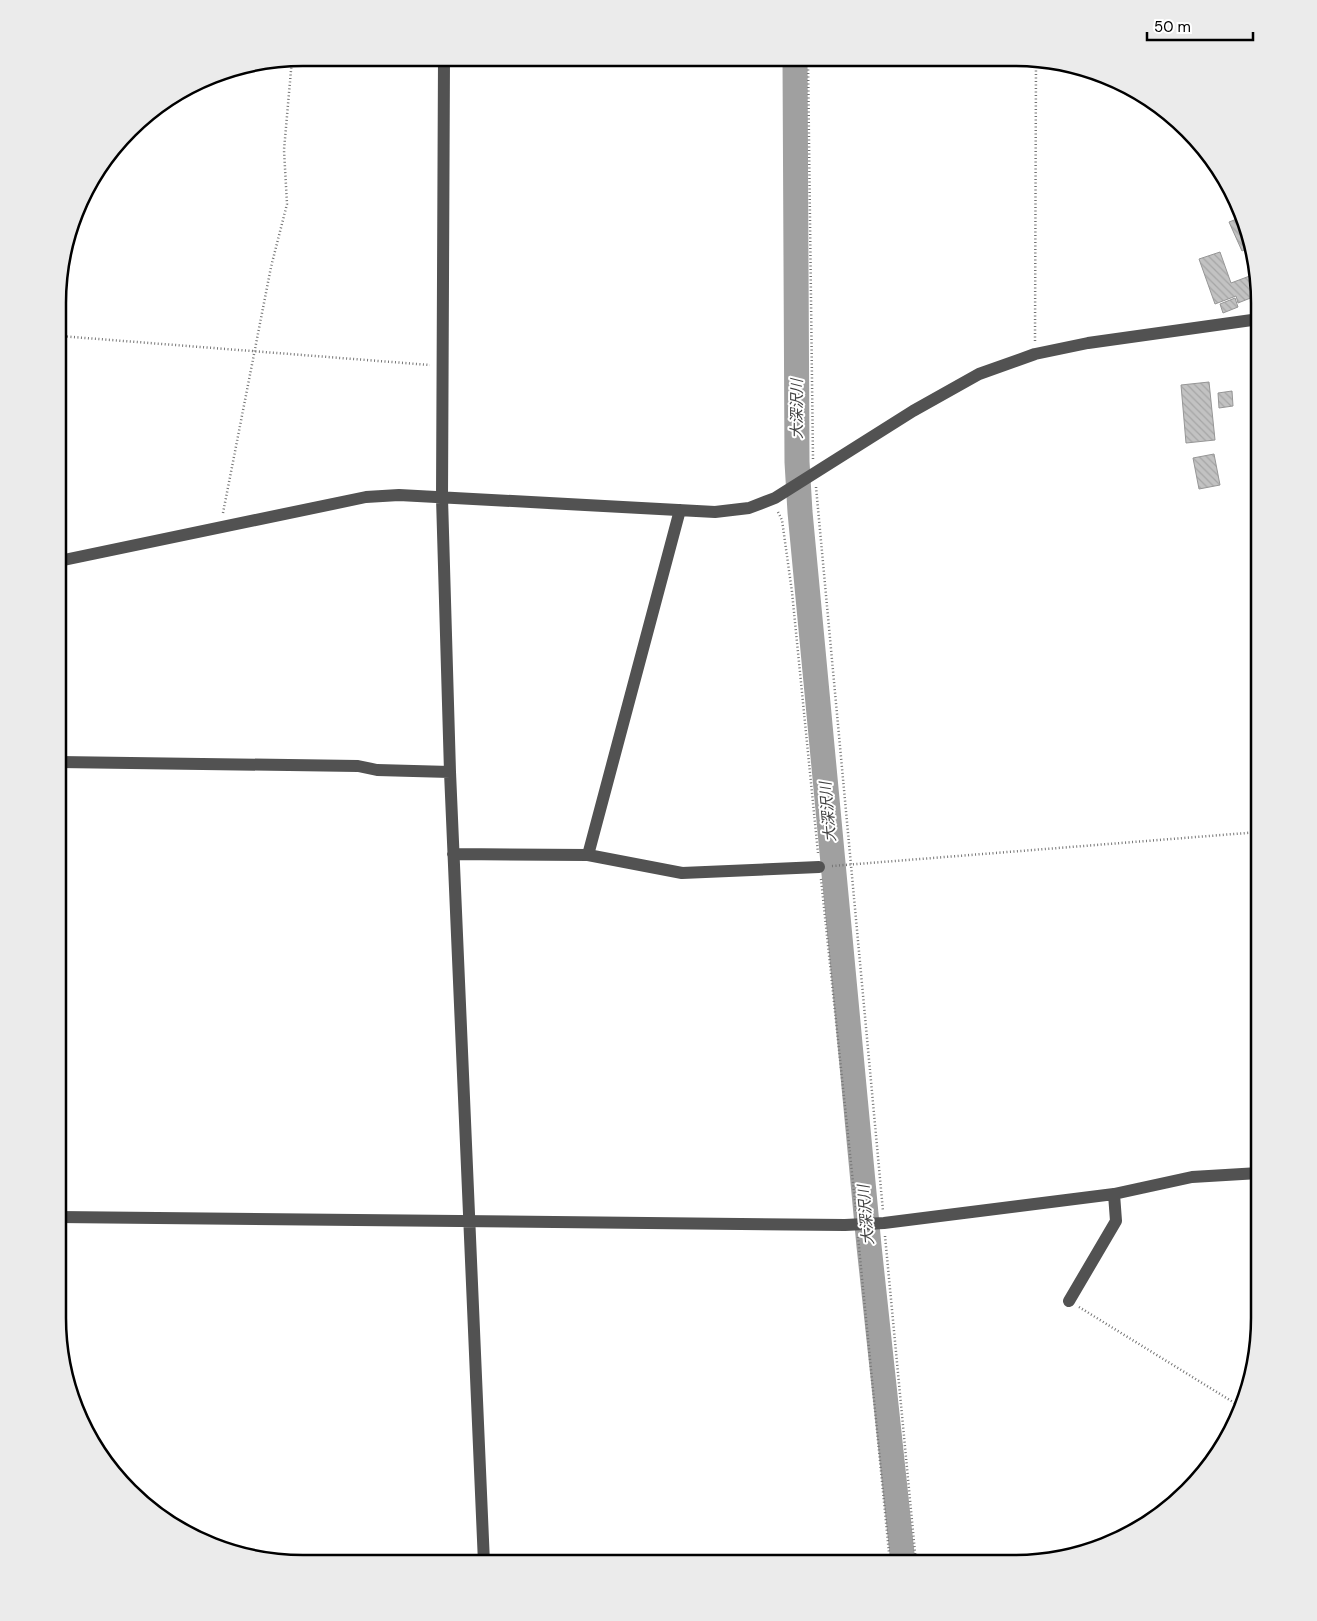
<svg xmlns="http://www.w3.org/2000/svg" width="1317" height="1621" font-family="'DM Sans','Noto Sans JP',sans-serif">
	<defs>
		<pattern id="building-back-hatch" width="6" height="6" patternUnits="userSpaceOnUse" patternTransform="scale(1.25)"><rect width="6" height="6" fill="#c2c2c2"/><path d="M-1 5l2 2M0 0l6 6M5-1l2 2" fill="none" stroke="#a5a5a5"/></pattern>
	</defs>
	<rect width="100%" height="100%" fill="#fff"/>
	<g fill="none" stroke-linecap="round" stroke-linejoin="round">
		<path stroke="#a0a0a0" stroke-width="25" d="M795 59 797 462 800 512 869 1246 903 1563"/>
	</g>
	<path fill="url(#building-back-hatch)" stroke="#969696" d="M1242 217 1252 246 1242 251 1229 222Z
		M1220 252 1231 283 1255 274 1258 295 1238 303 1236 296 1215 304 1199 259Z
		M1235 298 1238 307 1223 313 1220 304Z
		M1209 382 1215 440 1186 443 1181 385Z
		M1232 391 1233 406 1219 408 1218 393Z
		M1214 454 1220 485 1199 489 1193 458Z"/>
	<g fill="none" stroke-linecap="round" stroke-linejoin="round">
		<path stroke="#747474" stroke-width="2.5" stroke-dasharray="1 2.5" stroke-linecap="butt" d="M808 59 813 459
			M60 336 430 365
			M1035 341 1036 60
			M816 487 883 1211
			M778 512 782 520 792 592 818 853
			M223 513 271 267 287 204 284 150 292 59
			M832 866 1259 832
			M821 879 856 1211
			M885 1236 916 1563
			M858 1237 890 1563
			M1079 1307 1241 1407"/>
		<path stroke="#525252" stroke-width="12" d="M444 58 442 498 450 772 484 1563
			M59 561 366 497 399 495 715 512 749 508 775 498 913 411 979 374 1035 354 1088 343 1259 319
			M59 762 358 766 377 770 450 772
			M453 854 588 855 682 873 819 867
			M588 855 680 510
			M58 1217 845 1225 884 1223 1114 1194 1192 1177 1259 1173
			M1069 1301 1116 1221 1114 1194"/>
	</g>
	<g text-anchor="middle" stroke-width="4" stroke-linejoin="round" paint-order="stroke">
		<g font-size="15" font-style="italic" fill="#414141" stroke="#fff">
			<text transform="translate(797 409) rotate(-90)" y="5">大深沢川</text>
			<text transform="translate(828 812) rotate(-95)" y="5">大深沢川</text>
			<text transform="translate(866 1215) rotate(-95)" y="5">大深沢川</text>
		</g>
	</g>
	<path d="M0 0H1317V1621H0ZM303 66H1014A237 237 0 0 1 1251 303V1318A237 237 0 0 1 1014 1555H303A237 237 0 0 1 66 1318V303A237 237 0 0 1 303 66Z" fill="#ebebeb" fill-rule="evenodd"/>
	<path fill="none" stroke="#000" stroke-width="2.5" d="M303 66H1014A237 237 0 0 1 1251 303V1318A237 237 0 0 1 1014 1555H303A237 237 0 0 1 66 1318V303A237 237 0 0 1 303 66Z"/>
	<path d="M1147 32v8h106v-8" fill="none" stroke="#000000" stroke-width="2.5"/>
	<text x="1154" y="32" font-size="15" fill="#000000" stroke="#ffffff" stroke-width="4" paint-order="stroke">50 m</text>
</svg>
